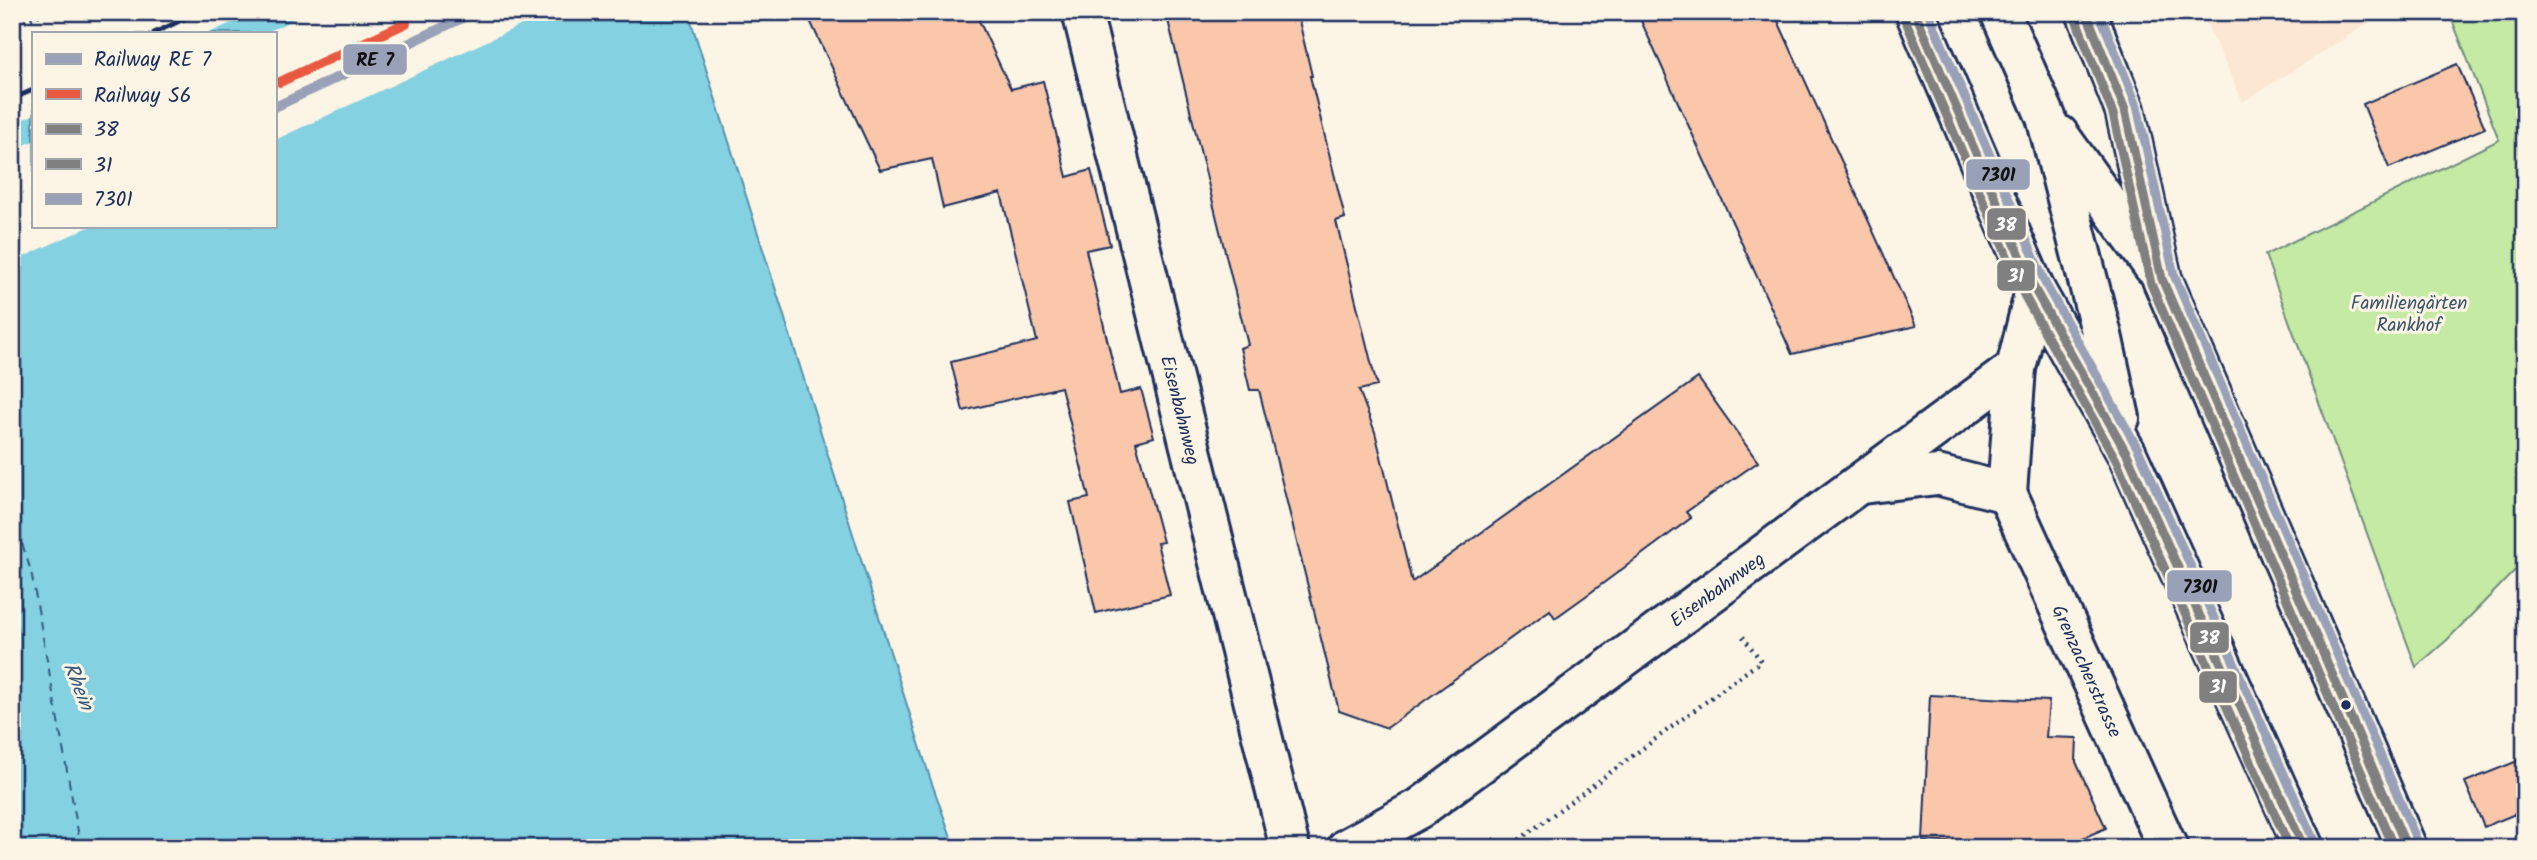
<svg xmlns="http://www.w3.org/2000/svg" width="2537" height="860" font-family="Kalam,sans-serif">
	<rect width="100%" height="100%" fill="#fcf5e5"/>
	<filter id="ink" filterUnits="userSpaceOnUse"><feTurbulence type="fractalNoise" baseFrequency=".0143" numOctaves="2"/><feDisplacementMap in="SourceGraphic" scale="14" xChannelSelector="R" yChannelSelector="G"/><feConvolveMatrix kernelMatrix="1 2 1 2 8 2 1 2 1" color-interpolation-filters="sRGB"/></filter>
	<g filter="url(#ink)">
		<path fill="#fbe7d3" d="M2201 12H2386L2243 102Z"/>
		<path fill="#c5eaa3" stroke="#708c80" stroke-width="2" d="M2449 12H2525V560L2447 640 2416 667 2265 255 2499 140Z"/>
		<path fill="#83d1e1" stroke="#5990ad" stroke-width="2" fill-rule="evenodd" d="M12 12H688L930 778 955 848H12ZM33 33H275V226H33Z"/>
		<path fill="#fcf5e5" d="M21 12H255L209 33H33V115L12 124V16Z
			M310 12H549L275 140V33H265Z
			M33 141V226H91L12 262V151Z"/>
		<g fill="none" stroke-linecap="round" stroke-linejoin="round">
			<path stroke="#35587f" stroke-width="2" stroke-dasharray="9 7" stroke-linecap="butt" d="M12 513 31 571 81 848"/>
		</g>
		<path fill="#fac7aa" stroke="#1b2f5e" stroke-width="2" d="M806 12H975L1011 89 1043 81 1067 177 1091 170 1100 205 1110 245 1086 250 1120 394 1141 389 1154 437 1136 442 1163 542 1157 543 1170 595 1096 613 1070 502 1089 498 1061 387 963 411 951 362 1037 341 1001 193 943 208 932 159 880 170Z
			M1166 12H1297L1312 76H1310L1345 218 1336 221 1377 386 1359 390 1375 432 1412 582 1698 378 1758 462 1686 512 1691 518 1590 593 1555 618 1550 610 1387 728 1339 711 1259 390H1250L1240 348 1248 345Z
			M1637 12H1774L1916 326 1792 354Z
			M2457 64 2485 128 2389 168 2363 104Z
			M1930 695 2049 701 2046 737 2077 738 2076 762 2106 828 2060 848 1923 841Z
			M2525 758V810L2484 827 2465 782Z"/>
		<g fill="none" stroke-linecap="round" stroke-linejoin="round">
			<defs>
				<g id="street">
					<path id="s1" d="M1082 12 1290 848"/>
					<path id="s2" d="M1862 484 1937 475 2007 493 2168 848"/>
					<path d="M2007 493 2016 368"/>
					<path id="s3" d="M1347 848 1420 808 2016 368 2035 290"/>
				</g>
				<path id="secondary" d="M1915 12 2035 290 2127 454 2304 848
					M2000 12 2046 117 2102 335 2120 418
					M2086 12 2125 110 2162 279 2407 848
					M2059 135 2153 266"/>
			</defs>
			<use href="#street" stroke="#1b2f5e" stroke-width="44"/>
			<use href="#secondary" stroke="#1b2f5e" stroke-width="44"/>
			<path stroke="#1b2f5e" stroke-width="4.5" stroke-dasharray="2 5" stroke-linecap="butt" d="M12 28 45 12
				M1508 848 1761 661 1741 634"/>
			<use href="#street" stroke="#fcf5e5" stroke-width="38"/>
			<use href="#secondary" stroke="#fcf5e5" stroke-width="38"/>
			<path stroke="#1b2f5e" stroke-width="5" d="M154 33 199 12
				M12 99 33 90"/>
			<defs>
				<path id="bus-1" d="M1915 12 2035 290 2127 454 2304 848
					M2086 12 2125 110 2162 279 2407 848"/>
				<path id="bus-2" d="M1904 17 2024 295 2116 460 2290 848
					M2075 17 2113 114 2151 284 2394 848"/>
				<path id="bus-3" d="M1928 12 2046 285 2138 449 2315 843
					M2099 12 2137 106 2174 275 2418 843"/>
			</defs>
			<use href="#bus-1" stroke="#fcf5e5" stroke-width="14"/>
			<use href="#bus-2" stroke="#fcf5e5" stroke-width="14"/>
			<use href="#bus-3" stroke="#fcf5e5" stroke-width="14"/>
			<use href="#bus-1" stroke="#808080" stroke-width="9"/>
			<use href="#bus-2" stroke="#808080" stroke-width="9"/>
			<use href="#bus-3" stroke="#98a1b7" stroke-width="9"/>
			<defs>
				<path id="rail-1" d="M275 107 475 12"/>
				<path id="rail-2" d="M280 82 406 23"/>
			</defs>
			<use href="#rail-1" stroke="#fcf5e5" stroke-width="16"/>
			<use href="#rail-2" stroke="#fcf5e5" stroke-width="16"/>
			<use href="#rail-1" stroke="#98a1b7" stroke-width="10"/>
			<use href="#rail-2" stroke="#e9583f" stroke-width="10"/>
		</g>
	</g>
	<circle fill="#1b2f5e" stroke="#fcf5e5" stroke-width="2.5" cx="2346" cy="705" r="6"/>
	<g text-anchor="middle" stroke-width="6" stroke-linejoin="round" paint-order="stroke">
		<g font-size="19" fill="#3d546c" stroke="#fcf5e5">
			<text x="2409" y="309">Familiengärten<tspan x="2409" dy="22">Rankhof</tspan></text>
		</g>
		<g font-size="19" fill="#1b2f5e" stroke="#fcf5e5">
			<text dy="7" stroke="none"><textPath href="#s1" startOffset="410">Eisenbahnweg</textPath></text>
			<text dy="7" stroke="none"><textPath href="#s3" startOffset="452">Eisenbahnweg</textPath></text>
			<text dy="7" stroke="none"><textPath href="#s2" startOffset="343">Grenzacherstrasse</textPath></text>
		</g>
		<g font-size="21" font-style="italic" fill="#35587f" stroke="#fcf5e5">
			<text transform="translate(79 686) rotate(68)" y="7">Rhein</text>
		</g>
	</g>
	<g stroke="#fcf5e5" stroke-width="2.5">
		<rect x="342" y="43" width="66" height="33" rx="7" fill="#98a1b7"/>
		<rect x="1965" y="158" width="66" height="33" rx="7" fill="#98a1b7"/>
		<rect x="1986" y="207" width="41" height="34" rx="7" fill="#808080"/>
		<rect x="1996" y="259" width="40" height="33" rx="7" fill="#808080"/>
		<rect x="2166" y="569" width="67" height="34" rx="7" fill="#98a1b7"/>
		<rect x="2189" y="621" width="41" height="33" rx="7" fill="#808080"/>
		<rect x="2198" y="670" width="40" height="34" rx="7" fill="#808080"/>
	</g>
	<g font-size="19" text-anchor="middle" font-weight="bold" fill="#fff">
		<text x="2006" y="231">38</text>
		<text x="2016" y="282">31</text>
		<text x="2209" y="644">38</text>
		<text x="2218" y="693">31</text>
	</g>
	<g font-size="19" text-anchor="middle" font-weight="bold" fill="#111">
		<text x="375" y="66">RE 7</text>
		<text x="1998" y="181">7301</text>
		<text x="2200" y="593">7301</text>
	</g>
	<rect width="2537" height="860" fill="none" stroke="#fcf5e5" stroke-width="42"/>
	<rect x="21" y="21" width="2495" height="818" fill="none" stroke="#1b2f5e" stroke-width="2.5" filter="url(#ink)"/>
	<rect x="32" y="32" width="245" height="196" fill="#fcf5e5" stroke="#a2a6af" stroke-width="2"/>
	<rect x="46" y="54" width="35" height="10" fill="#98a1b7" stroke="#a2a6af" stroke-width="2"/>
	<text x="94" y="66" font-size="21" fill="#1b2f5e">Railway RE 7</text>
	<rect x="46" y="89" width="35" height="10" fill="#e9583f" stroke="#a2a6af" stroke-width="2"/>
	<text x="94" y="102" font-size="21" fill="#1b2f5e">Railway S6</text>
	<rect x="46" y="124" width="35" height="10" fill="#808080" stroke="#a2a6af" stroke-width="2"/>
	<text x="94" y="136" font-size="21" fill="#1b2f5e">38</text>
	<rect x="46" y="159" width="35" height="10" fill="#808080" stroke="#a2a6af" stroke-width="2"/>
	<text x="94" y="172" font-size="21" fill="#1b2f5e">31</text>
	<rect x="46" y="194" width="35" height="10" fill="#98a1b7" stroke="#a2a6af" stroke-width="2"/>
	<text x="94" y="206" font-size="21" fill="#1b2f5e">7301</text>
</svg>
